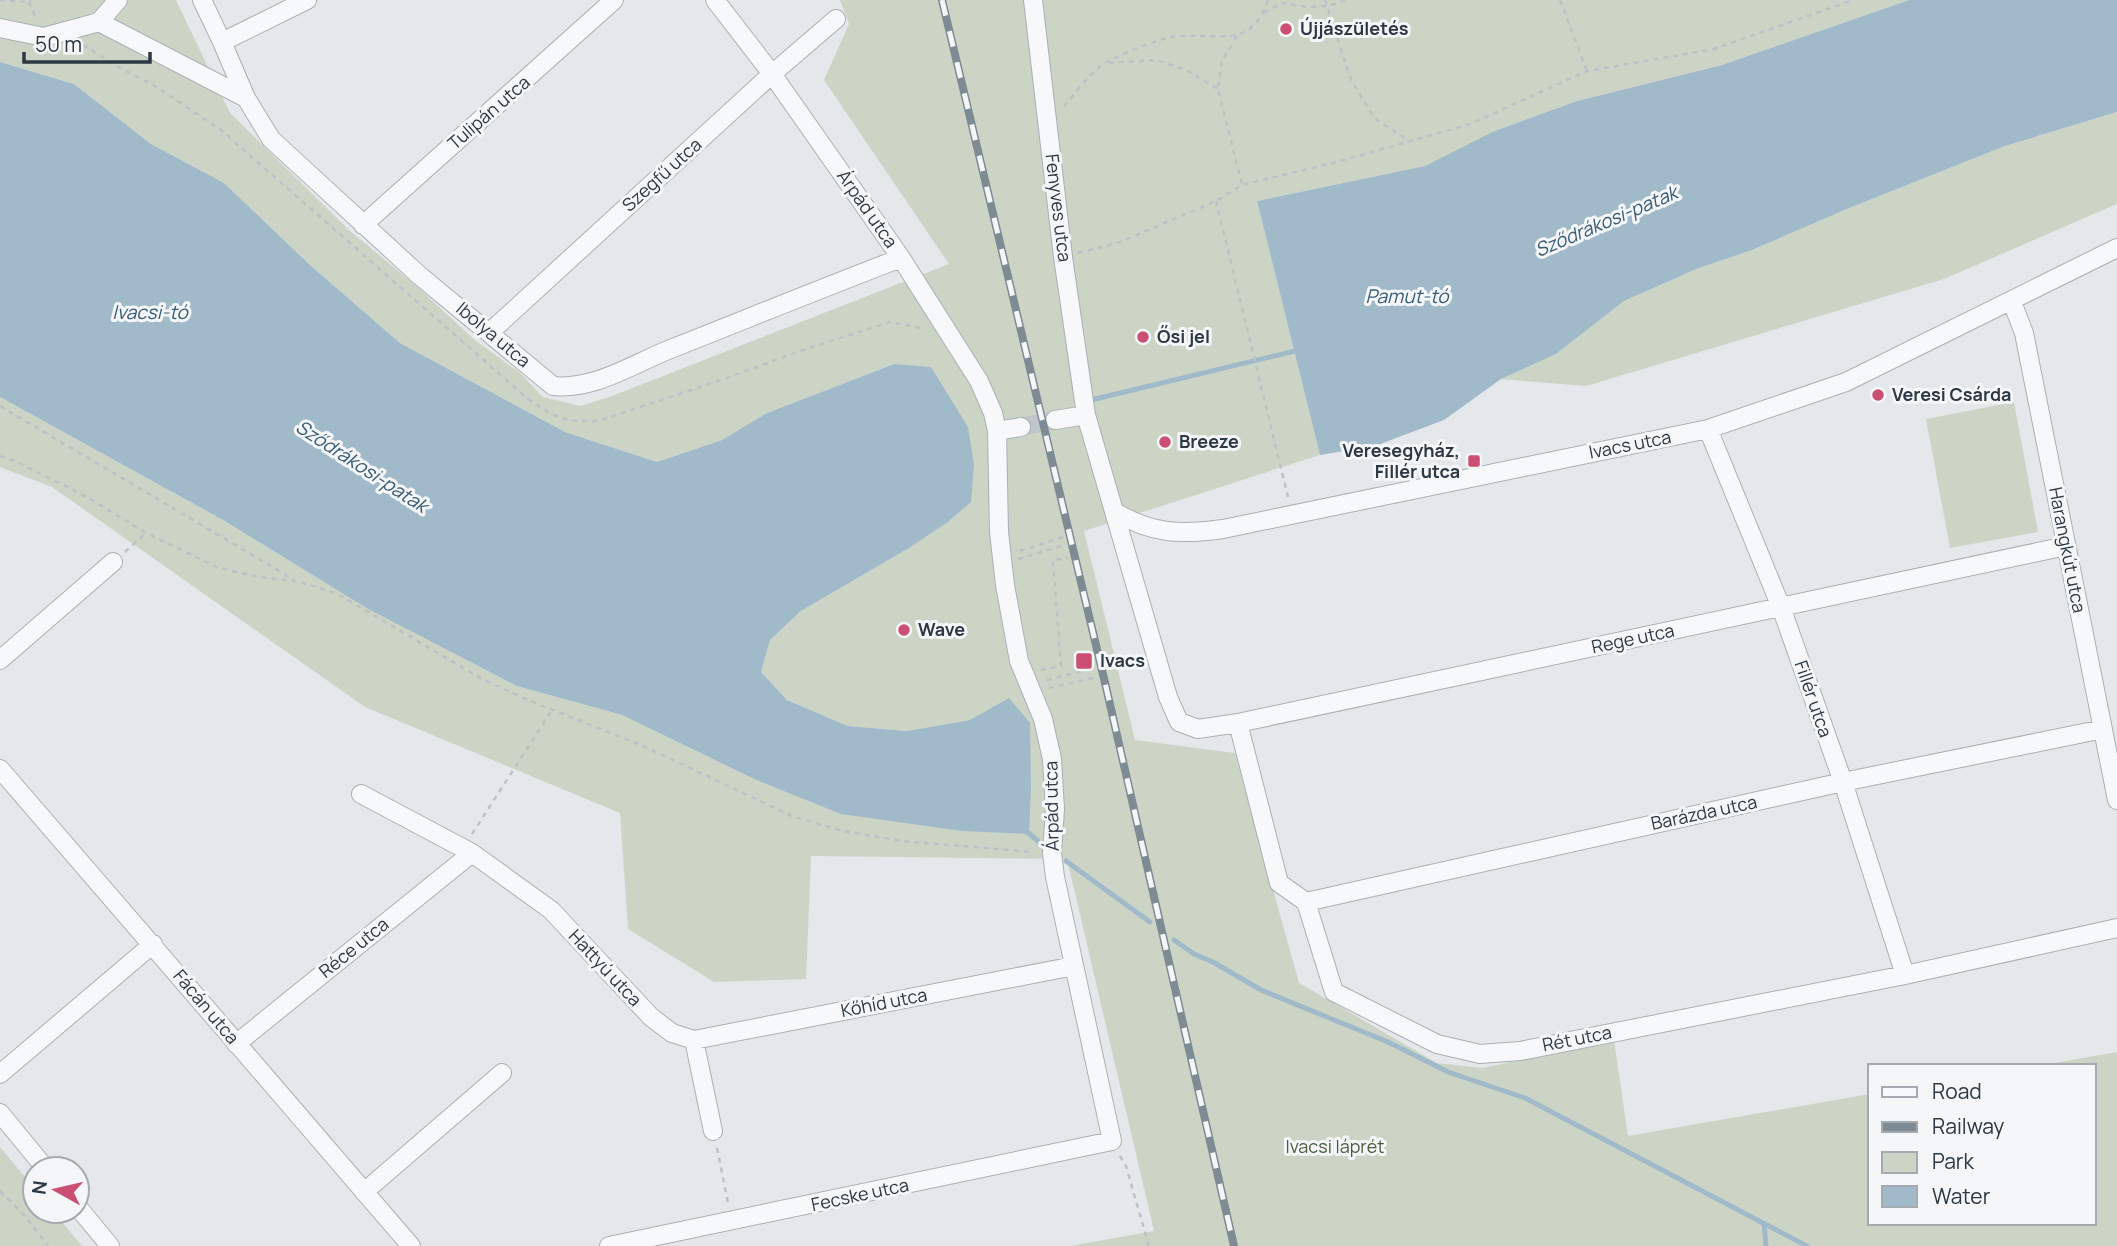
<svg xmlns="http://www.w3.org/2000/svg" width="2117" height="1246" font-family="Manrope,sans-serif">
	<rect width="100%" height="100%" fill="#e4e8eb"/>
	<path fill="#ccd5c5" d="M0 0H176L230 113 349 230 414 284 476 341 519 372 543 397 581 406 612 396 949 264 824 80 849 24 840 0H1909L1722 65 1577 101 1492 132 1425 166 1257 201 1320 455 1084 531 1135 740 1235 753 1299 983 1437 1063 1483 1068 1614 1040 1628 1136 1870 1094V1223H2094V1066H2036L2117 1052V1246H1070L1154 1231 1067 859 811 856 806 979 714 982 628 929 620 813 365 707 52 487 0 467V397L223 520 368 609 517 686 622 715 754 779 970 720 907 731 848 726 787 700 761 672 770 640 801 611 909 548 948 522 971 502 894 364 767 413 722 440 657 462 565 432 400 343 310 265 224 183 151 144 74 84 0 62Z
		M2117 112V204L1944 279 1586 386 1501 379 1556 354 1624 301 1699 268 1752 250 1847 209 2005 146Z
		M2014 402 2038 532 1950 548 1926 419Z
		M0 1147 35 1189V1211H53L82 1246H0Z"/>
	<path fill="#a1baca" d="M1909 0H2117V112L2005 146 1847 209 1752 250 1699 268 1624 301 1556 354 1501 379 1444 420 1375 446 1320 455 1257 201 1425 166 1492 132 1577 101 1722 65Z
		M0 62 74 84 151 144 224 183 310 265 400 343 565 432 657 462 722 440 767 413 894 364 931 367 968 427 974 465 971 502 948 522 909 548 801 611 770 640 761 672 787 700 848 726 907 731 970 720 1009 698 1030 723 1031 787 1029 834 962 831 841 814 754 779 622 715 517 686 368 609 223 520 0 397Z"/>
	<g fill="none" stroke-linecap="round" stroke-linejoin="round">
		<path stroke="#a1baca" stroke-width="5" d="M1091 400 1299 350
			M1025 830 1038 841
			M1066 861 1150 922
			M1174 940 1194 954 1213 962 1261 990 1388 1042 1448 1072 1525 1098 1807 1246
			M1764 1224 1766 1246"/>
		<path stroke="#bfc5c9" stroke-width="18" stroke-dasharray="18 9" stroke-linecap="butt" d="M1021 427 1055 420"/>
		<defs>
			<path id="minor" d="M202 0 222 42 246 98 271 139 420 276 553 386C596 390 634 363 673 348 749 318 825 287 901 258
				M1033 0 1063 257 1086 415 1168 697 1179 722 1198 729 1238 723 2066 546
				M99 22 118 0
				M0 28 44 37 99 22 246 98
				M222 42 307 0
				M363 225 614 0
				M2012 302 2024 333 2117 800
				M490 332 772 74 836 19
				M1055 420 1086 415
				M1708 429 1781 607 1843 782 1905 975
				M997 431 1021 427
				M1115 512C1152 534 1181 535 1223 529L1708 429 1846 382 2117 248
				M0 660 113 562
				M1238 723 1279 883 1306 902 1334 992 1437 1044 1480 1054 1520 1051 1905 975 2117 928
				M0 769C138 927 274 1087 411 1246
				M361 794 472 853 551 910 651 1017 672 1033 694 1040 1074 966
				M1306 902 1843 782 2103 729
				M694 1040 713 1131
				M236 1044 472 853
				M0 1074 153 944
				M0 1113 46 1169
				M364 1192 502 1073
				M77 1206 110 1246
				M609 1246 1112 1141 1055 877 1052 853 1055 809 1052 759 1043 719 1019 661 1005 585 999 532 997 431 993 413 979 381 901 258 772 74 715 0"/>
		</defs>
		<use href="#minor" stroke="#a9b0b5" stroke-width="20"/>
		<path stroke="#bec2c7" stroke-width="2.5" stroke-dasharray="5 5" stroke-linecap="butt" d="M0 0 29 2 31 0
			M1325 0 1351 80 1375 119 1410 141
			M1560 0 1587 71
			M29 2 36 19
			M1264 13 1282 3 1308 7 1328 6 1346 0
			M1237 36 1222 61 1218 89 1242 185
			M83 45 122 69 155 86 221 130 528 399C556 418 564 422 598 421L727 378 800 351 890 322 925 329
			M1109 63 1157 60 1188 71 1218 89
			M1064 106C1075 94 1092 70 1105 63 1121 54 1149 43 1167 38 1210 28 1249 56 1268 0
			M1216 201 1288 497
			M1078 253 1120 242 1216 201 1242 185 1337 162 1470 124 1587 71 1714 49 1853 0
			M0 406 293 579
			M0 456 17 462 87 497 146 533 219 568 259 577 296 581 336 593 482 679 528 700 643 746 792 816 843 831 902 841 1034 852
			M1020 551 1063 537
			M125 552 146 533
			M1018 559 1065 545
			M1041 670 1061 666 1053 560 1068 558
			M1047 680 1095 668
			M1049 688 1097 677
			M472 834 552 710
			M717 1148 728 1203
			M1120 1156 1126 1166 1149 1246
			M0 1191 25 1216 48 1246"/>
		<use href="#minor" stroke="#f7f8fa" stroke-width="18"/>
		<defs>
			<path id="rail" d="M942 0 1106 687 1234 1246"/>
		</defs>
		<use href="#rail" stroke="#7e8a94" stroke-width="8"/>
		<use href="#rail" stroke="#f4f6f8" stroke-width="5" stroke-dasharray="16" stroke-linecap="butt"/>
	</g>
	<g fill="#ca4f73" stroke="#f4f6f8" stroke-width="2.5">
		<circle cx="1286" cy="29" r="7"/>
		<circle cx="1143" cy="337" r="7"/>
		<circle cx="1878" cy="395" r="7"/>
		<circle cx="1165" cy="442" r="7"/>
		<rect x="1467" y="454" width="14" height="14" rx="3.5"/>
		<circle cx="904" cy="630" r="7"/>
		<rect x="1075" y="652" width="18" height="18" rx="3.5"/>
	</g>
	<g text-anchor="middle" stroke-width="6" stroke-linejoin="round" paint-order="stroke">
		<g font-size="18" font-weight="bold" fill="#2c3843" stroke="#f4f6f8" text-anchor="start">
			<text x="1300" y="35">Újjászületés</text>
			<text x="1157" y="343">Ősi jel</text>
			<text x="1892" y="401">Veresi Csárda</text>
			<text x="1179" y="448">Breeze</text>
			<text x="1460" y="457" text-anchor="end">Veresegyház,<tspan x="1460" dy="21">Fillér utca</tspan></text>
			<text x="918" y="636">Wave</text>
			<text x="1100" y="667">Ivacs</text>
		</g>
		<g font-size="18" fill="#2c3843" stroke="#f4f6f8">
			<text transform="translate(489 113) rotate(-41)" y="6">Tulipán utca</text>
			<text transform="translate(662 175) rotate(-42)" y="6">Szegfű utca</text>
			<text transform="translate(1058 208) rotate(83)" y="6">Fenyves utca</text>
			<text transform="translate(867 209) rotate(55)" y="6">Árpád utca</text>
			<text transform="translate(493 335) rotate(40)" y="6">Ibolya utca</text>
			<text transform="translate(1630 445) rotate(-11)" y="6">Ivacs utca</text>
			<text transform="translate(2067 550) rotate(79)" y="6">Harangkút utca</text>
			<text transform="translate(1633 639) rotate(-12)" y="6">Rege utca</text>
			<text transform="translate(1813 699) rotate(71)" y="6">Fillér utca</text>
			<text transform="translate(1052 806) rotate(-91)" y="6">Árpád utca</text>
			<text transform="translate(1704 813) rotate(-12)" y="6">Barázda utca</text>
			<text transform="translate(354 948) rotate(-39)" y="6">Réce utca</text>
			<text transform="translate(605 968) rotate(47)" y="6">Hattyú utca</text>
			<text transform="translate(884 1003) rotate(-11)" y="6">Kőhíd utca</text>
			<text transform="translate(206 1007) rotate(50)" y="6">Fácán utca</text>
			<text transform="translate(1577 1039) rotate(-11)" y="6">Rét utca</text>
			<text transform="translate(860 1195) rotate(-12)" y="6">Fecske utca</text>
		</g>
		<g font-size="18" fill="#465f3a" stroke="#f4f6f8">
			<text x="1335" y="1153">Ivacsi láprét</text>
		</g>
		<g font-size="19" font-style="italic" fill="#375c76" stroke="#f4f6f8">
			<text transform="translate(1606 221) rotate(-23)" y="7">Sződrákosi-patak</text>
			<text x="1407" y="303">Pamut-tó</text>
			<text x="150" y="319">Ivacsi-tó</text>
			<text transform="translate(362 466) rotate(33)" y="7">Sződrákosi-patak</text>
		</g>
	</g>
	<rect x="1868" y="1064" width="228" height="161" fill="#f4f6f8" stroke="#a4aab0" stroke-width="2"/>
	<rect x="1882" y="1087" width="35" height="10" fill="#f7f8fa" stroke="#a4aab0" stroke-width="2"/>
	<text x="1932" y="1099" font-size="21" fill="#2c3843">Road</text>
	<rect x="1882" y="1122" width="35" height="10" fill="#7e8a94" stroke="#a4aab0" stroke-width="2"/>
	<text x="1932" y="1134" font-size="21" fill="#2c3843">Railway</text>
	<rect x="1882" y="1152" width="35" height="21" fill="#ccd5c5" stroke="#a4aab0" stroke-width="2"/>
	<text x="1932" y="1169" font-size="21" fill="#2c3843">Park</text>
	<rect x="1882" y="1186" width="35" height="21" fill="#a1baca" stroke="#a4aab0" stroke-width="2"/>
	<text x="1932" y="1204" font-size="21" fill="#2c3843">Water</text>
	<g transform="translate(56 1190) rotate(278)"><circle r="33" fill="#f4f6f8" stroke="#a4aab0" stroke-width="2"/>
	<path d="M0-5L12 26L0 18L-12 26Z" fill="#ca4f73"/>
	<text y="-10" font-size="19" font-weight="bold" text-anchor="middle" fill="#2c3843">N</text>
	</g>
	<path d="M24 52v10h126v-10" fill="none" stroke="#2c3843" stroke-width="3.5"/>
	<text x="35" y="52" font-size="21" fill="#2c3843" stroke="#f4f6f8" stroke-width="5" paint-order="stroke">50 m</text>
</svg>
